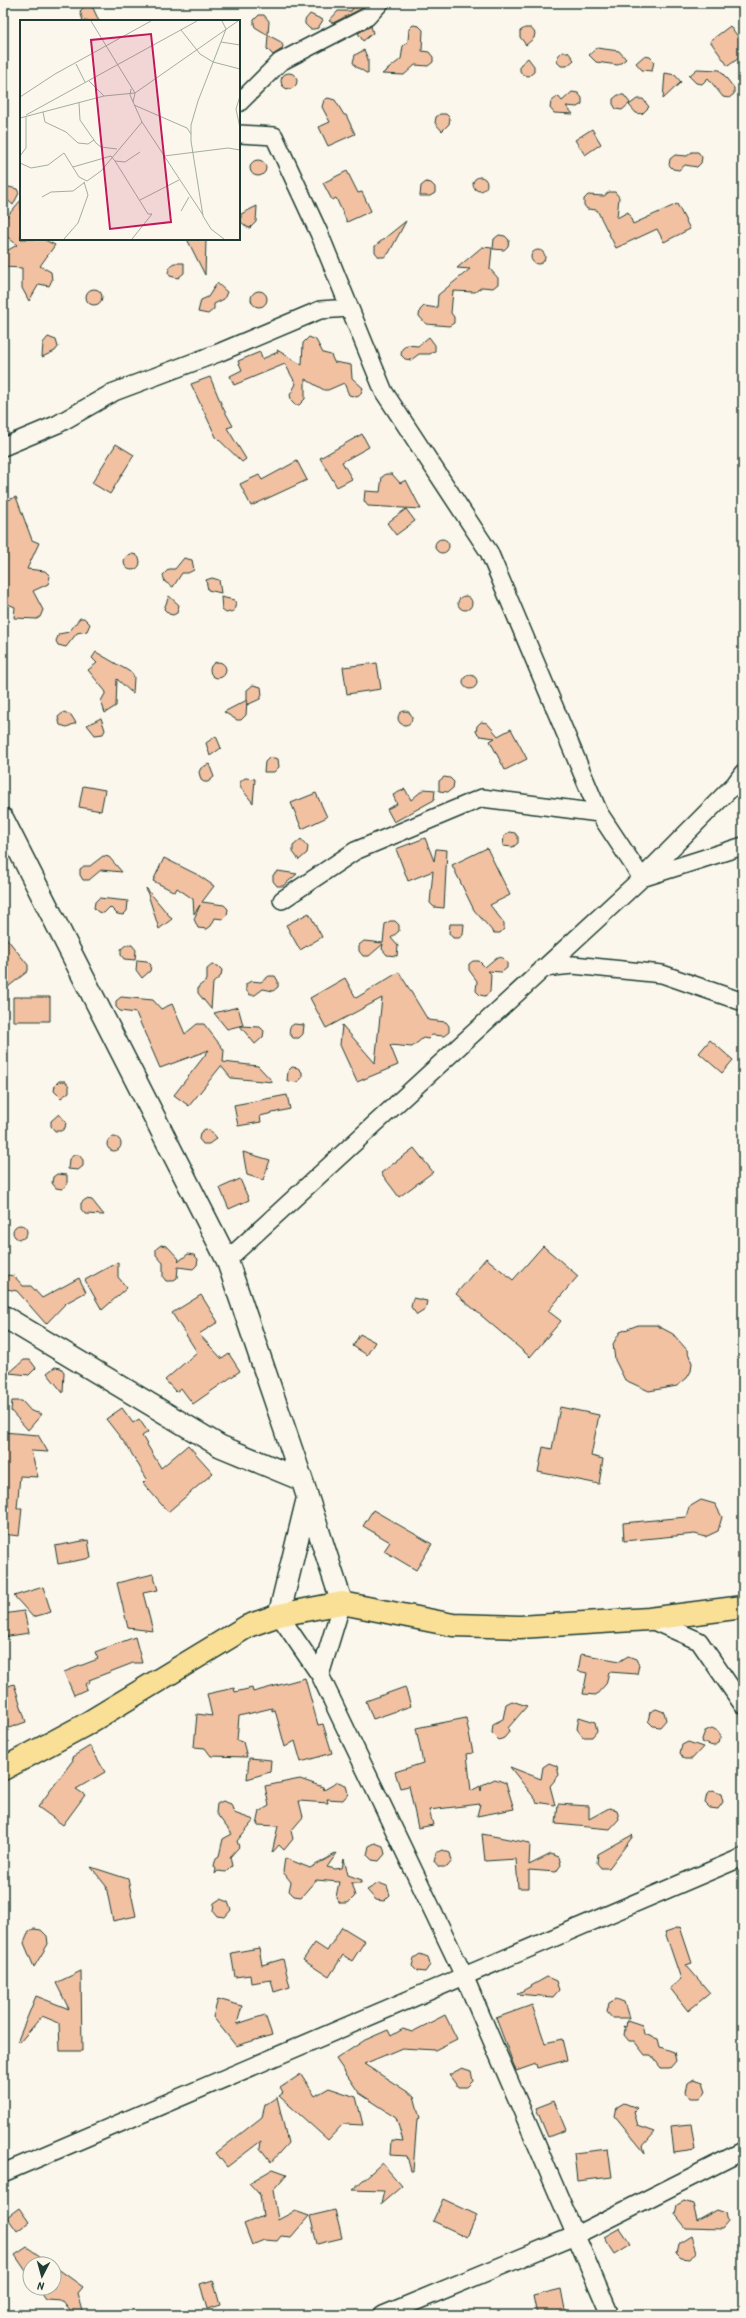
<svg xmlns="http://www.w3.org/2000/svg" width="746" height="2318" font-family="Kalam,sans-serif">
	<rect width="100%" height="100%" fill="#fbf7ec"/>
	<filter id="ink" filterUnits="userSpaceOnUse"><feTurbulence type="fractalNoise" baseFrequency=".025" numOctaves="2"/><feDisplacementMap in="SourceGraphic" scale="8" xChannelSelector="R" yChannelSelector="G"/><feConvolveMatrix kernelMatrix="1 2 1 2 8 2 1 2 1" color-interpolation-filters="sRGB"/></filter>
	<g filter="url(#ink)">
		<path fill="#f2c1a2" stroke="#1f3d34" d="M356 3H366L361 9 333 23 329 21 338 11H351Z
			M86 5 93 8 99 21H83L80 11Z
			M310 14 323 20 318 28 314 29H310L305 24V20Z
			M259 15H264L269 21 268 35 281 42 283 46 282 49 273 55 267 49 268 35 255 27 254 24V20Z
			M413 25 419 26 423 30 422 51 429 52 433 57V62L428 66 415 65 404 75 382 74 401 59 403 46 408 41 409 29Z
			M371 26 373 33 363 41 358 33Z
			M730 26 743 43V55L728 66 710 41Z
			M525 28H531L535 33 534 38 526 45 520 37V31Z
			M597 48 619 51 626 59 618 65 596 62 589 55Z
			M364 50 368 59V74L355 66 353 62 355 55Z
			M562 52H568L574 60 567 66H561L557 62 558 56Z
			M644 56 650 57 654 61 652 71 642 70 636 63Z
			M528 58 534 66V72L529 76 523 75 520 71V65Z
			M697 69 720 70 734 88V94L729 98 723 97 708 78 702 84 696 83 689 76Z
			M665 73 675 75 681 82 663 99Z
			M281 81a8 8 0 1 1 16 0a8 8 0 1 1-16 0Z
			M572 92 578 93 582 98V104L577 107 566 106 573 114 554 113 550 108 551 102 558 96 562 101Z
			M618 95H624L630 103 622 110 616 109 613 104V99Z
			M328 98 335 100 344 115H346L355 134 328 146 319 127 330 122 322 107 324 100Z
			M637 99H643L649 107 642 114 636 113 629 105Z
			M440 114H446L450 118 449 124 442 131 435 123 436 117Z
			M592 129 601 144 585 155 575 140Z
			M692 152H698L702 157 701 163 697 167 685 165 679 170 673 169 669 165 670 159 675 155 687 156Z
			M250 168a8 8 0 1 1 16 0a8 8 0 1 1-16 0Z
			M347 171 358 193 362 192 371 211 347 222 336 198 332 200 323 183Z
			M473 184a7 7 0 1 1 14 0a7 7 0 1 1-14 0Z
			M426 182 431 183 435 187V193L430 196H420L421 186Z
			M9 187 17 189 19 193 13 205 3 196V192Z
			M609 192H615L619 197 617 218 628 212 633 224 677 204 690 229 664 242 657 229 616 248 597 210 587 209 584 205V199L588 195 604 196Z
			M21 200V239H43L55 245 40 266 51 272 52 280 49 286 39 284 29 301 22 288V268L3 267V253L17 245 3 233V221Z
			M257 206 256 222 250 228 247 227 241 222V214Z
			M406 221 389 253 384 257H379L375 252V246Z
			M499 235 505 236 509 240 508 246 504 250 493 249 494 239Z
			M187 239H206L205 275Z
			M482 247 492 248 490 269 498 278V284L493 288 482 287 475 292 453 291 451 313 454 317V323L449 326 426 324 419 316 420 310 424 306 437 308 438 295 470 269 457 268Z
			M531 257a7 7 0 1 1 14 0a7 7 0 1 1-14 0Z
			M174 263H184V273L178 278 170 276 168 272 171 265Z
			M217 283 227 292 224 299 214 304V309L208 314 198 312 201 300 208 297Z
			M86 297a8 8 0 1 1 16 0a8 8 0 1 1-16 0Z
			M251 299a8 8 0 1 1 16 0a8 8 0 1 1-16 0Z
			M48 337 56 340 58 347 55 351 42 357 43 343Z
			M309 337 316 340 323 353 331 355 334 362 351 365 352 378 363 388 360 395 357 397 349 395 344 383 328 390H324L305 379V399L299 405H295L292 402 290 395 296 384 285 364 234 385 230 376 242 370 238 361 260 352 262 359 278 352 277 350 302 365 303 343Z
			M429 337 435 345V351L430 354H419L411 360 405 359 401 355 402 349 407 345 418 346Z
			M210 377 223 408 233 426 227 428 246 459 242 462 216 437 191 384Z
			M362 434 369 447 342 462 352 479 337 487 320 458Z
			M116 444 134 455 110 494 92 483Z
			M297 461 307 480 251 506 240 484 259 475 262 480Z
			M386 474H392L400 483 406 480 421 509 368 506 364 501 365 491 380 492 382 477Z
			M16 497 32 540 39 543 27 569 45 571 50 576 48 584 33 591 43 610 40 617 37 619 14 618 15 607 3 602V556L8 544 3 531V502Z
			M406 509 415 521 396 535 387 523Z
			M435 546a7 7 0 1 1 14 0a7 7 0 1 1-14 0Z
			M124 562a8 8 0 1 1 16 0a8 8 0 1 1-16 0Z
			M184 558 192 560 194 570 188 573H182L173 587 165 582 163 575 169 569H175Z
			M212 578 219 580 221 593 208 590 206 580Z
			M458 603a7 7 0 1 1 14 0a7 7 0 1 1-14 0Z
			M169 596 179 605 177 613 173 615 169 614 164 609Z
			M221 597 234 600 236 603 234 611 226 613 222 610Z
			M80 618H84L90 624 87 631 77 633 66 647 58 645 56 641 59 634 69 632Z
			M96 652 132 673 134 677 133 694 117 679 116 706 105 713 101 701 106 692 88 670 97 663 92 658Z
			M210 670a8 8 0 1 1 16 0a8 8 0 1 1-16 0Z
			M377 663 381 689 347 694 343 667Z
			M463 682a7 7 0 1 1 14 0a7 7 0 1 1-14 0Z
			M253 685 261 687 262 695 260 699 247 705V690Z
			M247 700 246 715 241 720H237L224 712Z
			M398 718a7 7 0 1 1 14 0a7 7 0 1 1-14 0Z
			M64 712 71 715 76 723 67 727 60 725 58 717Z
			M101 718 105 730 103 734 95 735 87 725Z
			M481 722 487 723 498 736 511 729 527 759 505 770 490 741 495 738 480 736 476 732 477 726Z
			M216 736 221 748 210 756 206 743Z
			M270 757 278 759 279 767 274 772H264L265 762Z
			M209 764 214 777 208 782H204L201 780 199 772 201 768Z
			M444 777 450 778 454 782 453 788 448 792 439 791V781Z
			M245 778 255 779 253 803 240 787V782Z
			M83 786 105 790 101 811 79 807Z
			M405 789 411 800 424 789 435 790 434 800 394 822 387 809 397 804 393 795Z
			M316 793 327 817 302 829 291 803Z
			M509 832 515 833 518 837V843L513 847 503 846 504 836Z
			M425 838 434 861 436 849 447 850 444 908 434 907 430 903 433 871 408 881 396 849Z
			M301 839 308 847 307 853 299 860 293 852V846Z
			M487 848 510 895 490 905 504 923V929L500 933H494L474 910 452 865Z
			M103 856 109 857 122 872 101 870 89 880H83L80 875V869L84 866H90Z
			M164 858 198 875 214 886 202 902 224 905 228 909 227 915 223 919 215 918 211 926 207 929 198 928 194 919 200 905 194 914 193 899 177 888 175 892 153 881Z
			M278 871 297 874 283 886H277L273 881V875Z
			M146 888 172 919 159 929Z
			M99 898 128 901 127 911 123 915 117 914 110 907 104 913 98 912 94 908 95 902Z
			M309 913 322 937 300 950 286 925Z
			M390 921H395L399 925V931L391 938 398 946 397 956 387 955 382 949 383 944 369 956H363L359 951V945L364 941 383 943 385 924Z
			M450 924H464L463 935 459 938H453L449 933Z
			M3 934 28 965V971L3 991Z
			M126 945H132L136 950 135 960 124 959 121 955V949Z
			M497 957 503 958 507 962V968L502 972 488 971 491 974 490 992 485 996 480 995 476 991 477 981 469 970V964L473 961H479L485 967Z
			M137 960 147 961 151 965 150 971 142 978 136 970Z
			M212 965 218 966 222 970 221 976 213 983 211 1009 198 993V987L207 980V969Z
			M399 972 428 1020 446 1022 449 1026V1032L444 1036 432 1035 428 1039 423 1038 412 1047 390 1045 398 1065 357 1082 340 1045 342 1025 375 1063 382 998 326 1028 310 998 345 978 356 998Z
			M269 976H275L278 981V987L273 991 263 989 255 995H250L246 990V984L251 981 261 982Z
			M13 997H50V1021H13Z
			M121 997 153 1000 161 1009 172 1004 185 1034 197 1024H204L224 1050 223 1062 258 1066 273 1082 231 1078 221 1066 189 1106 174 1095 209 1050 160 1068 136 1013 120 1011 116 1007V1001Z
			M238 1007 243 1025 227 1029 214 1013Z
			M294 1024 304 1025 303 1034 299 1038H293L289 1033 290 1027Z
			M240 1026 260 1027 264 1031 263 1037 255 1044Z
			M710 1040 733 1060 722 1073 699 1053Z
			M292 1067 298 1068 302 1072V1078L297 1082 287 1081 288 1071Z
			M59 1081H65L69 1086V1092L61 1098 54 1091 55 1085Z
			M287 1095 290 1109 260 1116 261 1122 238 1126 234 1105Z
			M59 1114 66 1122 65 1128 61 1131H55L51 1126V1121Z
			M205 1129 210 1130 217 1138 209 1144H203L199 1139 200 1133Z
			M107 1144a7 7 0 1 1 14 0a7 7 0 1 1-14 0Z
			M414 1148 433 1172 399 1197 381 1173Z
			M243 1152 270 1160 263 1180 247 1175Z
			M74 1155H79L83 1160V1166L78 1170 68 1169 69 1159Z
			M57 1174 67 1175V1185L62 1189 56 1188 52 1183 53 1177Z
			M240 1179 249 1200 229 1209 220 1188Z
			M86 1199 92 1200 104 1215 85 1214 81 1209V1203Z
			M13 1232a7 7 0 1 1 14 0a7 7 0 1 1-14 0Z
			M161 1245 167 1246 179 1259 178 1262 188 1254 194 1255 198 1259 197 1265 193 1269 178 1267 177 1278 172 1281H166L163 1277V1263L156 1255V1249Z
			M543 1246 578 1276 548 1311 561 1321 530 1357 456 1294 486 1258 513 1280Z
			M118 1262V1277L127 1288 102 1310 85 1280Z
			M8 1275 14 1276 23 1286H31L42 1298 79 1278 86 1292 66 1303 46 1324 17 1291 7 1289 3 1285V1279Z
			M201 1295 218 1322 199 1334 222 1359 229 1354 240 1371 193 1404 181 1388 176 1392 165 1380 197 1352 172 1313Z
			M413 1298 427 1301 425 1310 417 1315 411 1307Z
			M638 1325H656L673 1334 687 1350 692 1363 691 1371 687 1378 677 1386 649 1391 625 1380 615 1360 613 1344 620 1332Z
			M360 1334 375 1342 367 1355 353 1346Z
			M24 1360H30L36 1368 29 1375 9 1373Z
			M55 1367 61 1368 64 1372 63 1393 47 1373Z
			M12 1401H22L31 1411 42 1414 28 1430 11 1411Z
			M560 1407 599 1415 591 1456 603 1459 599 1484 538 1472 543 1447 552 1449Z
			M122 1408 133 1423 139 1419 148 1432 142 1436 161 1468 188 1445 213 1473 168 1512 143 1483 147 1479 127 1446 106 1419Z
			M3 1432 38 1435 48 1452 31 1451 38 1477 20 1476 17 1508H22L19 1536 3 1534Z
			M701 1500 715 1504 722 1517 718 1531 705 1537 695 1534 624 1541 623 1523 686 1517 689 1507Z
			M373 1510 432 1544 416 1570 384 1551 390 1542 363 1526Z
			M88 1540 91 1558 58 1564 55 1546Z
			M153 1574 158 1590 143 1593 153 1631 128 1628 117 1583Z
			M43 1587 51 1612 33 1617 14 1596Z
			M24 1611 29 1633 3 1637V1614Z
			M135 1637 142 1663H133L89 1680 90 1682 85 1684 87 1689 74 1695 64 1672 98 1659 95 1652Z
			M581 1654 620 1661 628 1656 636 1659 639 1665 637 1674 609 1672 606 1684 596 1695 583 1694 587 1673 578 1671Z
			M305 1678 318 1725 323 1724 332 1753 301 1762 295 1741 285 1747 275 1710 272 1711V1708L239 1716 237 1740 243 1742 247 1757 211 1756 205 1748 194 1747 197 1714 212 1716 207 1694 234 1688 235 1692 252 1688 253 1692Z
			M14 1684 26 1722 3 1730V1688Z
			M405 1687 411 1706 373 1719 366 1701Z
			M512 1701 527 1706 508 1728 509 1732 504 1738 499 1740 492 1733 493 1724 503 1719 506 1704Z
			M656 1709 664 1712 666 1720 660 1727 653 1726 648 1721 650 1712Z
			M579 1717 595 1722 597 1731 592 1737H583L577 1729Z
			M466 1718 473 1753 467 1754 471 1791 480 1786 481 1791 482 1785 495 1779 506 1783 514 1809 477 1816 480 1804 429 1810 433 1825 418 1828 409 1786 400 1788 395 1772 423 1763 416 1728Z
			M712 1728 718 1731 721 1737 719 1743 713 1746 701 1742 705 1731Z
			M688 1742 703 1747 692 1759H684L680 1753 682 1745Z
			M90 1746 105 1772 76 1789 85 1795 63 1825 38 1807 73 1760 72 1757Z
			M249 1758 271 1760 270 1772 247 1779Z
			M549 1763 557 1766 559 1775 550 1786 555 1805 536 1802V1800L510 1767 541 1779 543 1767Z
			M300 1779 323 1787 324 1790 338 1782 346 1785 348 1794 343 1800 327 1799 328 1803 299 1801 303 1817 291 1831 293 1839 284 1850 279 1845 272 1853 278 1826 257 1825 260 1811 269 1806 265 1786Z
			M713 1791 721 1794 723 1802 718 1809 710 1808 705 1803 707 1794Z
			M223 1801 231 1804 234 1813 254 1820 237 1841 239 1847 230 1857 232 1866 226 1872 218 1871 215 1874 216 1869 214 1866 216 1858 219 1856 223 1839 232 1834 216 1813 217 1804Z
			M558 1804 589 1806V1819L609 1808 617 1810 619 1819 610 1829 556 1824Z
			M482 1834 530 1843 529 1865 551 1854 559 1857 561 1865 556 1872 529 1870V1888H518L516 1859 485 1861Z
			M632 1835 633 1836 609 1868H601L597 1863 598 1854Z
			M375 1843 383 1846 385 1854 379 1861 372 1860 367 1855 369 1846Z
			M442 1850 450 1853 452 1861 447 1867H439L434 1861 436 1853Z
			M337 1853 327 1867 335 1869 342 1868 344 1859 348 1875 362 1880 361 1883H351L355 1896 348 1903H340L336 1897 339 1882 316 1880 301 1897 294 1896 289 1891 291 1882 283 1872 285 1858 310 1868Z
			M91 1867 128 1879 136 1916 113 1921 106 1886Z
			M379 1883 387 1886 390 1895 384 1901 376 1900 367 1890Z
			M220 1899 228 1902 231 1910 225 1917 217 1916 213 1911 214 1903Z
			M342 1927 365 1941 352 1961 343 1955 329 1977 303 1960 315 1943 327 1951Z
			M680 1927 692 1963 686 1965 710 1993 688 2011 670 1988 681 1979 665 1932Z
			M34 1929 41 1930 47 1936 48 1944 34 1967 24 1943 29 1931Z
			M259 1948 262 1965 283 1959 290 1987 274 1992 271 1980 251 1983 250 1975 235 1977 231 1953Z
			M420 1954 428 1957 430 1965 425 1972 417 1971 412 1966 414 1958Z
			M81 1971 82 2051H60L59 2023 42 2016 20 2042 18 2040 36 1996 69 2009 56 1983Z
			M547 1977 556 1981 559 1990 553 1997 517 1994Z
			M218 1999 242 2006 237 2024 265 2015 272 2035 236 2046 213 2017Z
			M616 1999 624 2002 629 2018H612L607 2012 609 2003Z
			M532 2005 545 2043 562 2039 567 2060 537 2068 536 2064 516 2071 496 2018Z
			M445 2015 457 2039 435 2050 402 2048 364 2064 414 2096 420 2118 417 2119 413 2171H411L407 2156 390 2155 391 2140 403 2141 396 2117 359 2093 336 2059 365 2040 388 2030 391 2036 403 2029 412 2032Z
			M627 2020 642 2025 644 2034 658 2039 660 2047 674 2052 676 2061 670 2068H661L651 2055H645L634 2041H629L624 2035 625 2029 623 2026 626 2027Z
			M462 2068 471 2071 473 2081 467 2087H458L449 2075Z
			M301 2074 315 2096 329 2088 356 2097 363 2125 343 2124 328 2140 279 2096 283 2093 280 2088Z
			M694 2079 703 2082 706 2091 700 2098H690L686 2092 688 2083Z
			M277 2097 288 2143 271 2162 260 2148 261 2141 227 2167 216 2153 262 2117 265 2105Z
			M554 2101 566 2130 548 2137 536 2108Z
			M624 2103 637 2108 634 2111 638 2126 655 2132 643 2146 645 2153 615 2116 617 2107Z
			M691 2124 695 2150 674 2153 671 2126Z
			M608 2149 612 2177 577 2181 574 2153Z
			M382 2163 402 2186 381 2204 384 2191 352 2190Z
			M273 2169 287 2174 273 2190 278 2220 295 2211 309 2216 291 2237 281 2236 277 2241 264 2240 252 2245 244 2224 263 2216 260 2195 249 2183Z
			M443 2199 477 2215 467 2237 433 2221Z
			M684 2201 693 2204 697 2221 717 2210 726 2213 728 2222 722 2229 686 2228 675 2214 677 2205Z
			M19 2208 29 2222 17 2231 7 2217Z
			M335 2210 342 2238 317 2244 310 2216Z
			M620 2228 631 2244 615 2254 604 2237Z
			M691 2236 696 2252 690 2259 681 2258 676 2253 678 2244Z
			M27 2247 51 2264H30V2277L15 2255Z
			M54 2266 83 2287 78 2293 84 2315H74L63 2301 46 2300 38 2288H54Z
			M213 2280 220 2305 207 2309 200 2284Z
			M561 2289 566 2315H537L533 2296Z"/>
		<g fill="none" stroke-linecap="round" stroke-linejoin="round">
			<defs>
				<path id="minor" d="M239 103 280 62 367 17 380 3
					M239 134 274 136 319 233 384 392 489 552 599 813
					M3 447 58 424 114 392 218 353 320 310 349 308
					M282 900 355 851 482 798 599 813 642 878 743 846
					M543 968 573 965 662 974 743 1002
					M227 1260 642 878 735 784 743 773
					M279 1615 320 1675 465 1978 610 2315
					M649 1619 699 1641 743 1705
					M320 1675 342 1603
					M3 2173 743 1857
					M383 2315 576 2235 743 2151"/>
				<path id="tertiary" d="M3 819 227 1260 302 1480 342 1603
					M3 1316 220 1446 302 1480
					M279 1615 307 1500"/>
				<path id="primary" d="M3 1769 83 1726 248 1626 279 1615 342 1603 453 1625 520 1627 649 1619 743 1607"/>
			</defs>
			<use href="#minor" stroke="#1f3d34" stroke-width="20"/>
			<use href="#tertiary" stroke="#1f3d34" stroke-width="24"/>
			<use href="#primary" stroke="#1f3d34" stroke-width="25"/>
			<use href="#minor" stroke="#fbf7ec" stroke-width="17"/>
			<use href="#tertiary" stroke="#fbf7ec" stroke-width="21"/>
			<use href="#primary" stroke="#fadf96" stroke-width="22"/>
		</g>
	</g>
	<g transform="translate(20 20)">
		<rect width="220" height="220" fill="#fbf7ec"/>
		<path fill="none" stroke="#a3ada2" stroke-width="1" d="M71 1 115 73 113 82M202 1 206 9 178 81 171 105V121L183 196 191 209 204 219M161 10 180 34 193 42 220 49M201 22 220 25M56 44 65 62M69 61 84 76M111 69 110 75 122 102 183 195M220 76 216 89 220 108M0 77 35 54 131 1M59 83 60 100 76 123 81 127 97 129M114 85 167 108 171 114M23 92 25 102 46 112 58 123 68 124 74 120M6 95 177 1M0 98 84 76 115 73 218 1M0 136 6 128V97M144 136 208 128 220 130M95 141 128 194H132L112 219M0 143 11 148 28 145 44 133 59 157 67 161 81 151 122 102M53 147 91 136 95 141 105 142 120 132M22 177 31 172 53 171 65 162M120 180 159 160M161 191 169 177M44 219 58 203 68 175 64 162"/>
		<path fill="#c2185b" fill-opacity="0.15" stroke="#c2185b" stroke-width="2" d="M131 14 151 202 90 209 71 20Z"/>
		<rect width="220" height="220" fill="none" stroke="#1f3d34" stroke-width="2"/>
	</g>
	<rect width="746" height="2318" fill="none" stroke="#fbf7ec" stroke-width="16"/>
	<rect x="8" y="8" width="730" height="2302" fill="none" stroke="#1f3d34" stroke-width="1.5" filter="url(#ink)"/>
	<g transform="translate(42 2276) rotate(186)"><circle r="19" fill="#fbf7ec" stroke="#a3ada2"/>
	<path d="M0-3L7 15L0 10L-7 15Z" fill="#1f3d34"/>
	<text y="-6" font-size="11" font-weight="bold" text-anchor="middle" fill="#1f3d34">N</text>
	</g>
</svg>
